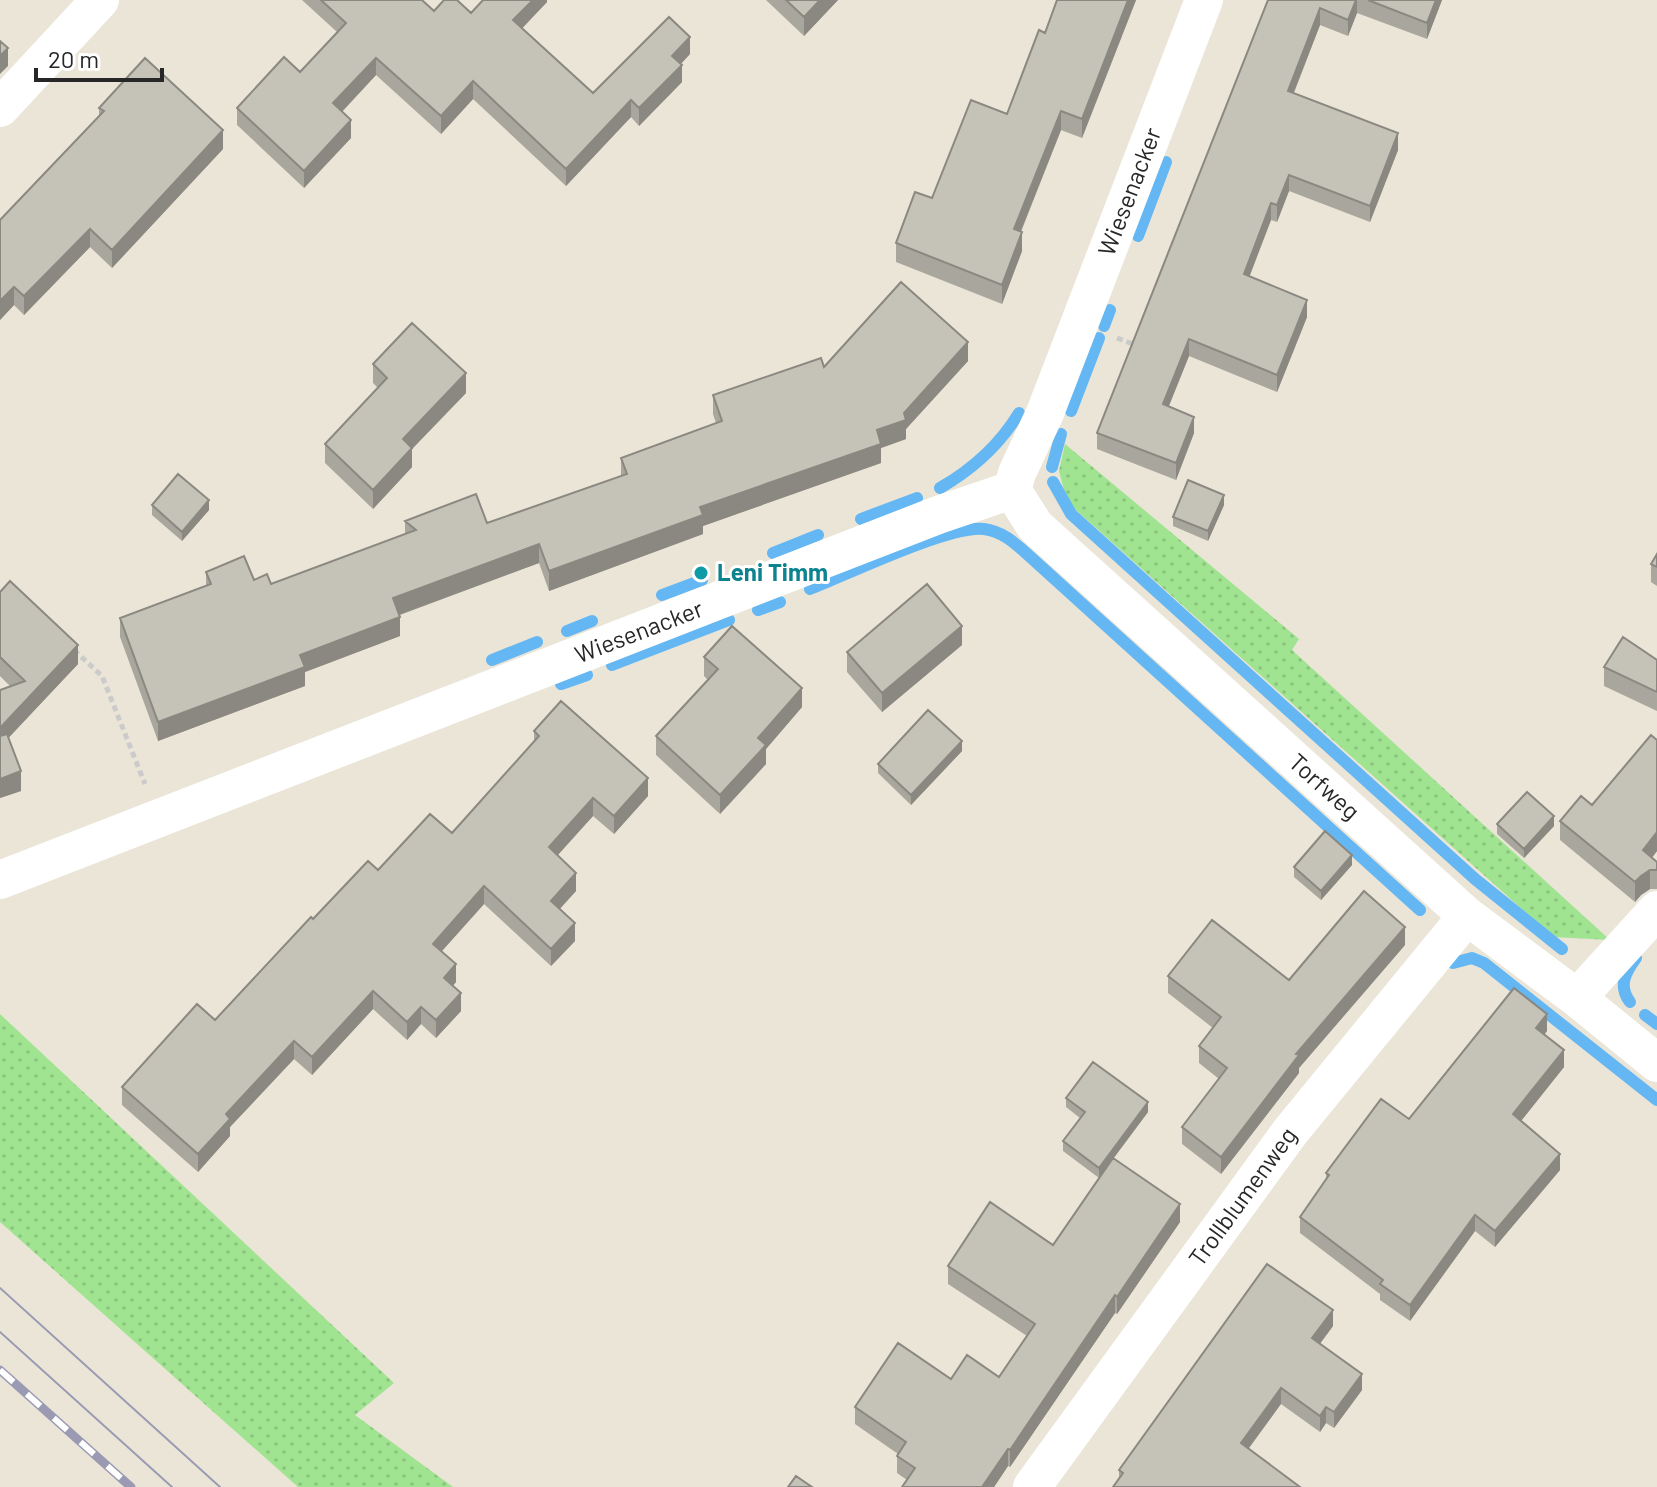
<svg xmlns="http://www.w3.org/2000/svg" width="1657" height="1487" font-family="Barlow,sans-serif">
	<defs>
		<pattern id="grass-dots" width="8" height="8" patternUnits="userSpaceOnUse" patternTransform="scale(2)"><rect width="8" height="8" fill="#a0e491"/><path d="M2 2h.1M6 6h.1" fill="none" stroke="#8ac47d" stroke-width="1.8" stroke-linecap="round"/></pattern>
	</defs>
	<rect width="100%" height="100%" fill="#ebe5d7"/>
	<path fill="url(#grass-dots)" d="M1065 444 1299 639 1292 650 1610 940 1553 937 1067 502 1059 471Z
		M0 1014 394 1383 355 1415 453 1487H298L0 1222Z"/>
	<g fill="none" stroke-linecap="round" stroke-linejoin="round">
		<path stroke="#64b7f3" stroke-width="12" d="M1138 236 1166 162
			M1104 326 1110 310
			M1071 411 1099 338
			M1052 467 1061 434
			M1053 482 1071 514 1475 879 1562 949
			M940 488C973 469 999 446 1019 413
			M861 519 917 498
			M773 553 818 535
			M810 589C846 575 949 525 984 529 1001 531 1014 542 1026 553L1420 910
			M662 595 702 580
			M758 610 780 602
			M567 631 592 621
			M492 660 537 642
			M612 665 729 620
			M561 684 587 675
			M1453 963 1472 958 1484 963 1657 1100
			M1630 1002C1618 986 1625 973 1636 958
			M1645 1015 1657 1024"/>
		<path stroke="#cbcbcb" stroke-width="5" stroke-dasharray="6 4" stroke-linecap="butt" d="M1117 338 1133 344
			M74 650 102 676 145 784"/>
		<path stroke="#fff" stroke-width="38" d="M0 108 100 0
			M1012 490 1035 526 1467 916 1577 998 1657 1063
			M0 880 938 515 1012 490 1017 473 1045 413 1204 0
			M1577 998 1657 910
			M1032 1487 1290 1132 1467 916"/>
		<path stroke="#9b9ab3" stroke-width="2" d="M0 1288 220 1487
			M0 1332 172 1487"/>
		<defs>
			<path id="rail" d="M0 1370 131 1487"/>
		</defs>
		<use href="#rail" stroke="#9b9ab3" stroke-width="9"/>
		<use href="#rail" stroke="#fff" stroke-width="6" stroke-dasharray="18" stroke-linecap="butt"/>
	</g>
	<path fill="#a9a79d" d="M302 0H422L434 11 471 13 547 0V2L522 28 593 93 690 54 681 64 682 82 639 126 631 117 566 186 473 99 441 134 376 75 342 112 351 138 304 188 237 125V108L300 72 337 32Z
		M766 0H838L804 36Z
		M1058 0H1136L1082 138 1061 130 1021 232 1022 251 1002 304 896 262V243L932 198 1007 114 1045 33Z
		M1268 0H1442L1427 39 1357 13 1348 36 1320 25 1294 93 1398 150 1370 222 1289 191 1277 222 1271 220 1249 276 1307 317 1277 392 1189 356 1168 406 1194 433 1176 480 1097 449V433Z
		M99 108 223 149 112 268 90 247 24 315 14 305 0 320V220L99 116Z
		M968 361 906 429V439L881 448V463L703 526V534L549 591 539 563 400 615V636L305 672V686L158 741 120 637V618L206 586V572L254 580 271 584 405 534V521L487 523 621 476V458L716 423 713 414V395L824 367Z
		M373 364 466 393 412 449V467L373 509 325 463V444L378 388 373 383Z
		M152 505 209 510 182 541 152 515Z
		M1224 505 1208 541 1173 526V517Z
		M1657 554V586L1651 582V564Z
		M0 592 78 664 8 738 21 791 0 798 10 686 0 676Z
		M962 645 882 712 847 672V652Z
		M704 657 802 707 766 749V764L720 814 656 755V736L708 680 704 676Z
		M1657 660V711L1604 686V667Z
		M534 731 648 796 614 834 593 816 557 855 576 891 560 909 575 941 551 966 484 904 441 952 456 982 453 986 461 1011 436 1038 421 1024 407 1040 373 1009 312 1075 294 1059 230 1127V1136L198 1172 122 1105V1087L215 1020 313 919 378 870 452 833 534 742Z
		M1657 740V851L1652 858 1657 862V889H1650L1641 895 1635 902 1560 840V821L1592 805Z
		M962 751 911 805 878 773V764Z
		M1497 824 1554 826 1524 858 1497 834Z
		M1352 865 1321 900 1294 877V867Z
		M1405 945 1299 1068V1073L1221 1174 1182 1144V1127L1219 1079 1199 1063V1046L1213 1028 1168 993V976L1289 980Z
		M1547 1031 1544 1035 1564 1067 1521 1121 1560 1170 1495 1247 1475 1231 1410 1321 1380 1300V1294L1300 1233V1217L1326 1180V1173Z
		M1066 1098 1148 1112 1113 1158 1180 1222 1117 1314 1115 1313 1010 1467 1008 1466 994 1487H902L907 1480 897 1473V1456L898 1454 855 1424V1407L951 1379 999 1377 1027 1336 948 1284V1266L1053 1245 1109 1164 1099 1178 1063 1151V1141L1080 1118 1066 1107Z
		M1333 1326 1320 1344 1362 1390 1334 1428 1326 1423 1320 1432 1281 1404 1119 1480V1470Z"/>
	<path fill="#8a8880" d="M533 0H547V2L513 38V20Z
		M820 0H838L804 36V17Z
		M1128 0H1136L1082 138V119Z
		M1356 0H1357V13L1348 36V20Z
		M1436 0H1442L1427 39V23Z
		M1320 8V25L1288 107V91Z
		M690 37V54L672 73V56Z
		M8 48V66L0 74V56Z
		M376 58V75L333 121V103Z
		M682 65V82L639 126V108Z
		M473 81V99L441 134V116Z
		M631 100V117L566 186V169Z
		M1061 111V130L1014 248V229Z
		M351 120V138L304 188V171Z
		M223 130V149L112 268V250Z
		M1398 133V150L1370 222V206Z
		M1289 175V191L1277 222V205Z
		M1271 203V220L1244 291V274Z
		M90 229V247L24 315V296Z
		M1022 232V251L1002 304V285Z
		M14 287V305L0 320V301Z
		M1307 300V317L1277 392V375Z
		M1189 339V356L1163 421V404Z
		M968 342V361L906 429V439L881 448V463L703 526V534L549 591V571L877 430 904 413Z
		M466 373V393L412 449V467L373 509V490L403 439Z
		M1194 417V433L1176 480V463Z
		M1224 495V505L1208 541V531Z
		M209 500V510L182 541V532Z
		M539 544V563L393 617V598Z
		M400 617V636L305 672V686L158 741V722L300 655Z
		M962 626V645L882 712V693Z
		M78 645V664L0 747V728Z
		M802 688V707L766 749V764L720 814V795L758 738Z
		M962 741V751L911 805V795Z
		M21 771V791L0 798V779Z
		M648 778V796L614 834V816Z
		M593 798V816L549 865V847Z
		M1554 816V826L1524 858V849Z
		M1657 832V851L1643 869V850Z
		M1352 855V865L1321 900V891Z
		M1650 870V889L1641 895 1635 902V882L1641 876Z
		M576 873V891L551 918V901Z
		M484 886V904L433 961V944Z
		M575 923V941L551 966V949Z
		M1405 927V945L1299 1068V1073L1221 1174V1157L1296 1054Z
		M456 964V982L444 996V978Z
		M373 991V1009L312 1075V1057Z
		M461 993V1011L436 1038V1020Z
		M421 1007V1024L407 1040V1022Z
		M1547 1014V1031L1536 1045V1028Z
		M294 1041V1059L230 1127V1136L198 1172V1154L226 1114Z
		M1564 1050V1067L1513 1131V1114Z
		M1148 1102V1112L1099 1178V1168Z
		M1560 1154V1170L1495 1247V1231Z
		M1180 1204V1222L1117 1314V1297Z
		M1475 1215V1231L1410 1321V1305Z
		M1115 1295V1313L1010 1467V1450Z
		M1333 1310V1326L1312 1354V1338Z
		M1362 1374V1390L1334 1428V1412Z
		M1281 1388V1404L1241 1459V1443Z
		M1326 1407V1423L1320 1432V1416Z
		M1008 1449V1466L994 1487H982Z"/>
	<path fill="#c5c2b7" stroke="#8a8880" stroke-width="2" d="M321 0H422L434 11 444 0H457L471 13 483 0H533L513 20 593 93 669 17 690 37 672 56 682 65 639 108 631 100 566 169 473 81 441 116 376 58 333 103 351 120 304 171 237 108 284 57 300 72 346 23Z
		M786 0H820L804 17Z
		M1057 0H1128L1082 119 1061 111 1014 229 1022 232 1002 285 896 243 915 192 932 198 971 100 1007 114 1039 30 1045 33Z
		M1268 0H1356L1348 20 1320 8 1288 91 1398 133 1370 206 1289 175 1277 205 1271 203 1244 274 1307 300 1277 375 1189 339 1163 404 1194 417 1176 463 1097 433Z
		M1368 0H1436L1427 23Z
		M0 41 8 48 0 56Z
		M145 58 223 130 112 250 90 229 24 296 14 287 0 301V220L104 111 99 108Z
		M901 282 968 342 904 413 906 420 877 430 881 444 700 507 703 515 549 571 539 544 393 598 400 617 300 655 305 667 158 722 120 618 211 584 206 572 244 556 254 580 267 574 271 584 416 530 405 521 476 494 487 523 627 474 621 458 722 421 713 395 821 358 824 367Z
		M412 323 466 373 403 439 412 448 373 490 325 444 387 378 373 364Z
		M178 474 209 500 182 532 152 505Z
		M1188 480 1224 495 1208 531 1173 517Z
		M1657 554V567L1651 564Z
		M10 581 78 645 0 728V690L25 681 0 657V592Z
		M927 584 962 626 882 693 847 652Z
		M732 626 802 688 758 738 766 745 720 795 656 736 718 669 704 657Z
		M1623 637 1657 660V692L1604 667Z
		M561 701 648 778 614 816 593 798 549 847 576 873 551 901 575 923 551 949 484 886 433 944 456 964 444 978 461 993 436 1020 421 1007 407 1022 373 991 312 1057 294 1041 226 1114 230 1119 198 1154 122 1087 197 1004 215 1020 311 917 313 919 368 861 378 870 430 814 452 833 539 736 534 731Z
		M928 710 962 741 911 795 878 764Z
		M7 734 21 771 0 779V736Z
		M1651 735 1657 740V832L1643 850 1657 862V870H1650L1641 876 1635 882 1560 821 1581 796 1592 805Z
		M1527 792 1554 816 1524 849 1497 824Z
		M1325 831 1352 855 1321 891 1294 867Z
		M1364 891 1405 927 1296 1054 1299 1055 1221 1157 1182 1127 1227 1068 1199 1046 1221 1017 1168 976 1212 920 1289 980Z
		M1514 988 1547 1014 1536 1028 1564 1050 1513 1114 1560 1154 1495 1231 1475 1215 1410 1305 1380 1284 1383 1280 1300 1217 1329 1175 1326 1173 1381 1099 1409 1119Z
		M1093 1062 1148 1102 1099 1168 1063 1141 1085 1112 1066 1098Z
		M1113 1158 1180 1204 1117 1297 1115 1295 1010 1450 1008 1449 982 1487H902L915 1468 897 1456 906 1442 855 1407 898 1343 951 1379 967 1355 999 1377 1035 1324 948 1266 990 1202 1053 1245Z
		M1267 1264 1333 1310 1312 1338 1362 1374 1334 1412 1326 1407 1320 1416 1281 1388 1241 1443 1300 1487H1113L1123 1473 1119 1470Z
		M796 1476 812 1487H788Z"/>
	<circle fill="#0f9aa8" stroke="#fff" stroke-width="3" cx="701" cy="573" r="8"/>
	<g text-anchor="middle" stroke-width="6" stroke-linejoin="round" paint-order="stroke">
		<g font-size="24" fill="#272727" stroke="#fff">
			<text transform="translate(1130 192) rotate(-69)" y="8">Wiesenacker</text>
			<text transform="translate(639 632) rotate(-21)" y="8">Wiesenacker</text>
			<text transform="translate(1324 787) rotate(42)" y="8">Torfweg</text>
			<text transform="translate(1243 1197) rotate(-54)" y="8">Trollblumenweg</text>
		</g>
		<g font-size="24" font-weight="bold" fill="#0d838f" stroke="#fff" text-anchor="start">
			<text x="717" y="581">Leni Timm</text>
		</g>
	</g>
	<path d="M36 68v12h126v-12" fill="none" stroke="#272727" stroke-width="4"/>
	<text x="48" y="68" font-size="24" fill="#272727" stroke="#ffffff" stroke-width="6" paint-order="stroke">20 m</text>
</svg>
